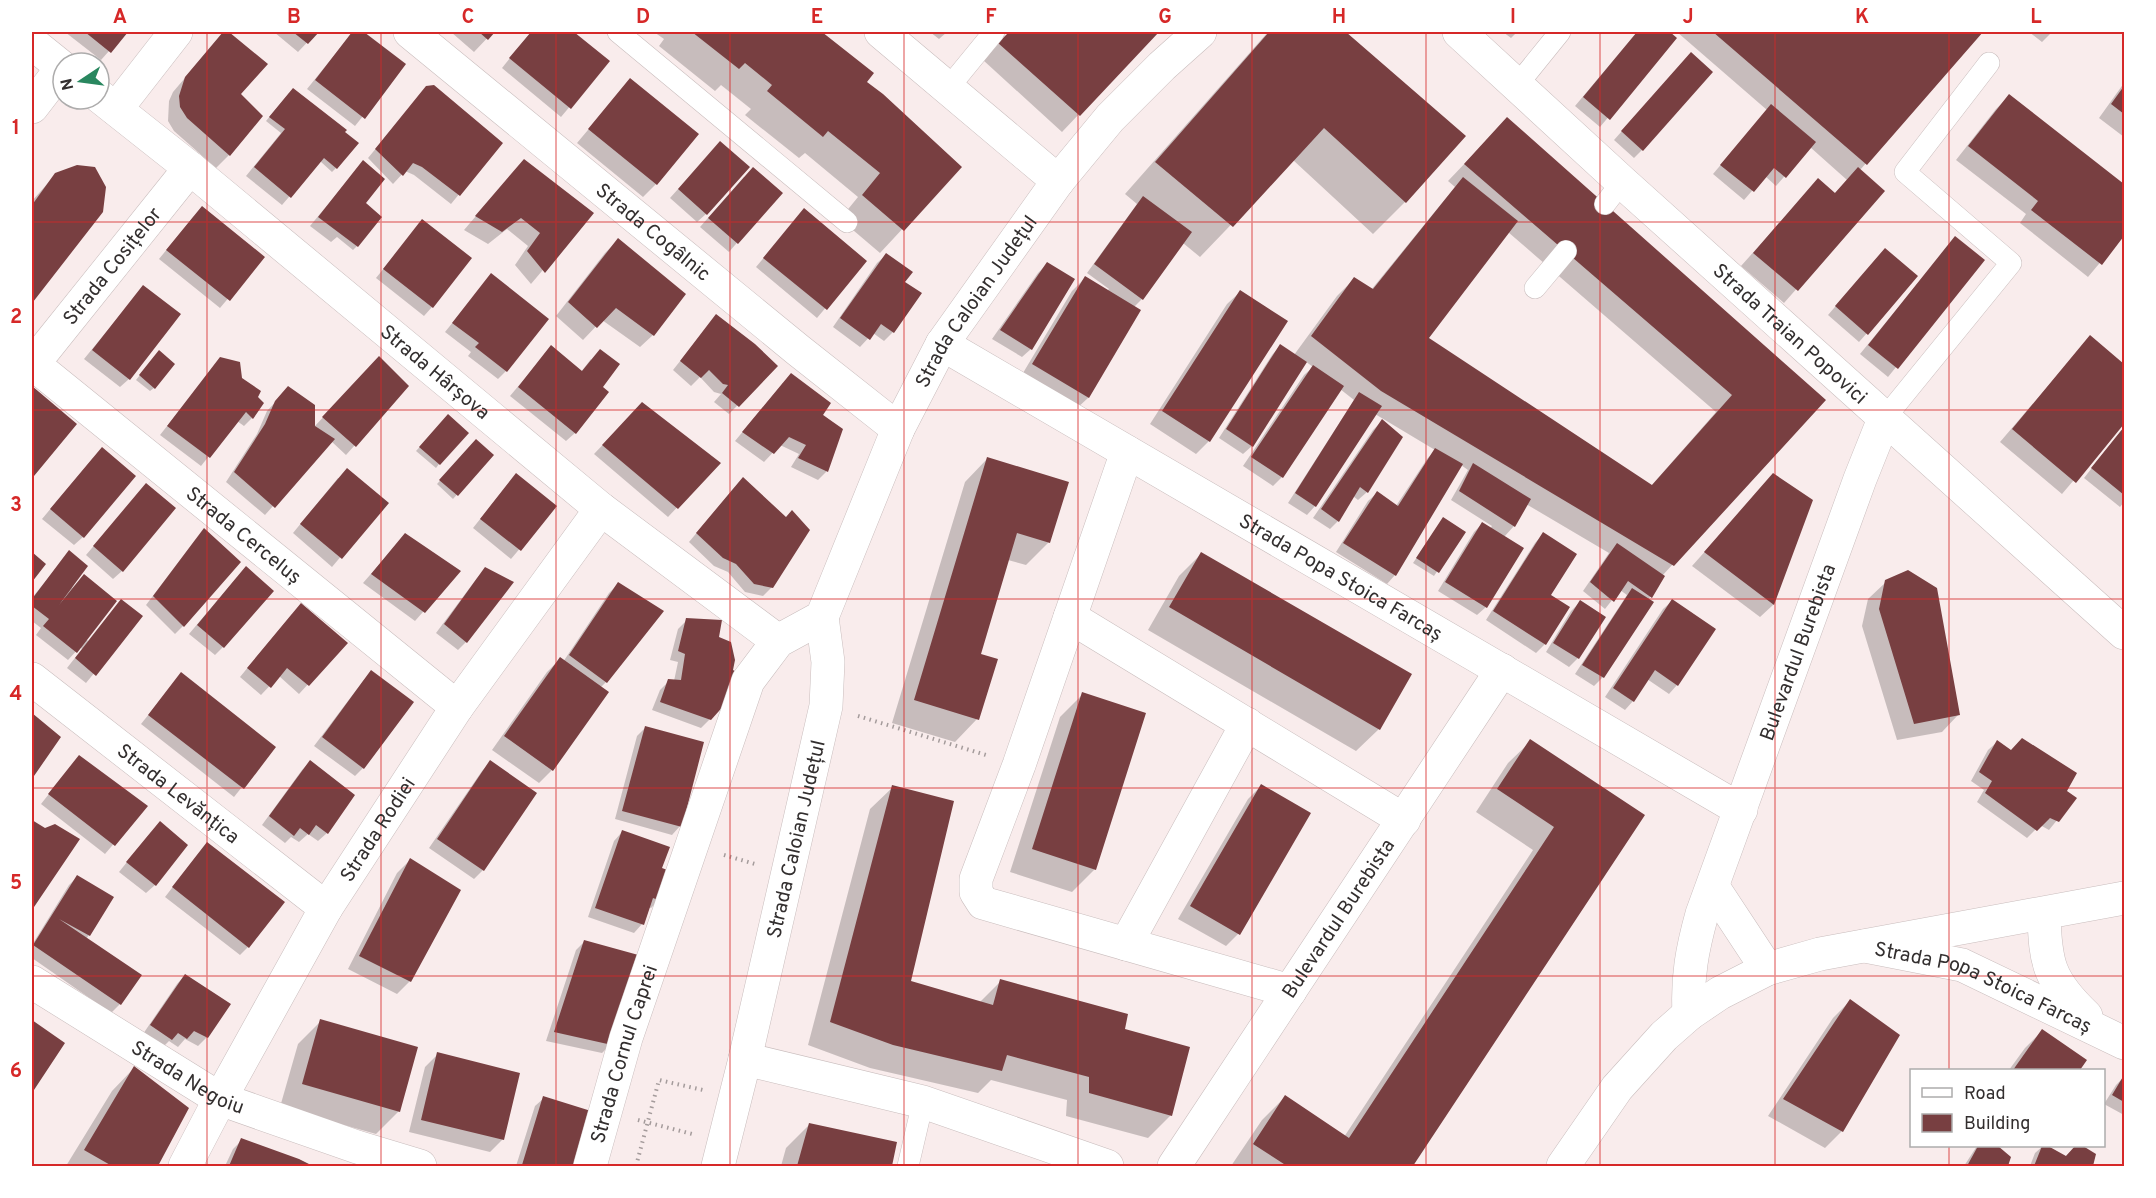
<svg xmlns="http://www.w3.org/2000/svg" width="2156" height="1198" font-family="Overpass,sans-serif">
	<rect width="100%" height="100%" fill="#f9ecec"/>
	<path fill="#0003" fill-rule="evenodd" d="M65 32H126L101 60Z
		M224 32H227L266 65 238 94 229 155 216 168 174 131 168 121 169 101 173 92Z
		M274 32H317L298 52Z
		M353 32H362L404 65 355 126 307 89Z
		M451 32H493L474 52Z
		M531 32H571L608 61 561 117 502 68Z
		M654 32H807L812 36 816 32H820L872 73 865 82 960 167 880 253 840 219 858 197 805 153 799 158 745 115 751 109 721 85 715 91 659 46 664 39Z
		M930 32H947L939 39Z
		M1010 32H1157L1062 132 983 60Z
		M1268 32H1344L1464 136 1405 202 1373 234 1293 160 1200 257 1183 243 1142 299 1134 307 1139 310 1088 398 1075 410 1020 378 1072 291 1085 278 1107 291 1109 289 1087 273 1137 204 1125 194Z
		M1503 32H1517L1511 38Z
		M1637 32H1667L1675 38 1600 127 1575 106Z
		M1677 32H1981L1860 170 1883 191 1784 303 1741 266 1818 180 1834 194 1847 180 1810 147 1776 186 1765 176 1744 200 1713 174 1767 110Z
		M2029 32H2052L2042 42Z
		M1683 62 1642 150 1634 158 1614 140Z
		M630 80 656 184 643 197 577 143Z
		M2124 83V137L2099 118Z
		M426 88 501 143 451 204 414 175 405 171 393 184 368 158Z
		M289 93 336 168 332 172 320 161 282 205 246 176 281 133 266 121Z
		M2009 96 2124 186V234L2088 277 2020 223 2026 214 1956 160 1996 109Z
		M1507 119 1824 400 1662 576 1663 577 1648 600 1652 602 1603 677 1594 686 1575 674 1627 595 1620 590 1605 609 1583 591 1609 553 1526 504 1514 526 1504 537 1486 607 1477 615 1438 591 1474 532 1482 524 1490 529 1492 526 1451 500 1468 470 1461 465 1395 575 1387 584 1336 552 1368 501 1377 493 1396 506 1427 459 1435 450 1375 414 1315 506 1307 515 1288 503 1354 400 1340 389 1282 477 1273 486 1243 466 1304 375 1313 367 1305 361 1252 446 1243 454 1219 438 1272 355 1280 346 1294 355 1337 296 1354 279 1371 290 1455 187 1448 181ZM1508 232 1716 412 1651 486 1427 338Z
		M712 151 706 214 697 222 670 198Z
		M363 162 357 246 353 250 337 237 331 242 310 226Z
		M56 174 101 211 32 301V201Z
		M512 174 591 213 531 284 515 265 528 246 507 229 488 244 464 230Z
		M744 177 780 193 729 252 700 227Z
		M194 216 263 257 220 308 159 259Z
		M796 219 865 261 817 318 756 267Z
		M422 221 432 307 424 316 376 278Z
		M1955 238 1983 260 1888 377 1860 354Z
		M618 240 653 335 640 347 602 320 583 340 556 316 605 253Z
		M886 255 903 282 920 294 893 332 884 341 873 333 860 347 833 327 877 263Z
		M1877 258 1867 333 1859 342 1828 315Z
		M1047 264 1031 349 1022 357 992 339 1038 273Z
		M491 275 506 371 498 379 468 356 471 352 445 332Z
		M143 287 129 379 120 387 84 359Z
		M1240 292 1209 441 1196 454 1150 424 1227 304Z
		M716 316 776 366 729 414 714 402 721 394 714 392 700 377 691 386 673 370Z
		M2090 337 2124 366V421L2062 494 2000 442Z
		M551 347 581 372 591 359 601 387 575 433 566 441 510 396Z
		M155 356 154 388 150 391 136 380Z
		M220 359 241 379 252 418 244 426 237 421 201 466 160 435Z
		M370 367 407 387 346 455 331 441 265 515 226 482 257 434 267 411 280 397 314 427Z
		M783 383 841 429 826 472 818 480 791 467 799 454 780 445 764 462 735 441Z
		M32 388 75 424 32 476Z
		M634 412 719 463 668 517 594 454Z
		M444 420 439 464 436 468 416 451Z
		M1382 421 1367 492 1358 500 1353 496 1338 521 1330 529 1313 518 1373 430Z
		M2124 427V502L2120 507 2084 478Z
		M476 441 492 455 453 499 437 484Z
		M93 458 83 537 74 545 42 519Z
		M987 459 1049 542 1026 565 1008 560 979 655 977 719 955 742 892 723 965 482Z
		M1773 475 1811 501 1773 605 1760 617 1692 566Z
		M338 478 386 503 332 567 293 533Z
		M508 484 555 507 511 559 473 528Z
		M735 487 786 518 772 587 763 596 745 592 728 572 714 566 689 542Z
		M138 494 122 571 113 579 86 555Z
		M1443 519 1463 532 1434 576 1413 563Z
		M1543 534 1549 596 1545 644 1536 653 1486 620 1535 543Z
		M196 539 183 626 175 634 146 605Z
		M397 544 459 571 415 621 363 583Z
		M69 552 71 586 72 588 84 576 86 639 88 641 113 610 141 616 86 683 67 668 82 649 80 647 68 660 36 635 41 628 32 621V598Z
		M1202 553 1379 729 1356 751 1148 630 1179 576Z
		M486 569 466 642 458 650 436 633 477 578Z
		M237 577 223 647 215 655 189 634Z
		M1886 582 1958 715 1942 732 1897 740 1862 626 1868 599Z
		M618 584 606 682 600 688 552 770 539 783 492 750 547 672 560 659 563 662 609 593Z
		M1672 601 1677 685 1669 694 1647 679 1633 701 1625 710 1605 697 1663 609Z
		M1580 602 1578 658 1569 667 1546 652 1571 611Z
		M292 614 346 643 299 694 279 676 261 695 240 677Z
		M687 620 710 719 701 728 652 710 660 690 669 681H674L678 662 670 660 678 629Z
		M371 672 363 768 355 776 314 746 363 681Z
		M181 674 274 747 234 797 141 724Z
		M1083 694 1095 869 1072 892 1010 872 1060 717Z
		M32 715 59 737 32 776Z
		M645 728 680 826 672 835 615 819 637 736Z
		M1531 741 1643 815 1411 1166H1231L1262 1120 1285 1097 1344 1137 1533 850 1476 812 1508 763Z
		M1997 742 2075 798 2049 830 2040 825 2027 838 1977 802 1984 790 1971 781 1988 750Z
		M310 762 327 833 318 841 308 834 299 842 291 837 285 843 262 825 302 770Z
		M490 762 535 793 483 870 474 879 429 848 482 771Z
		M71 766 146 806 105 854 41 804Z
		M1261 786 1238 934 1226 946 1178 919 1248 799Z
		M893 787 909 982 979 1003 1001 981 1123 1030 1171 1115 1148 1138 1066 1116 1067 1100 991 1080 978 1093 870 1068 808 1045 870 809Z
		M32 822 45 829 77 839 32 907Z
		M151 832 155 885 146 893 119 872Z
		M622 832 660 869 659 900 651 908 648 907 642 924 634 933 588 917 614 841Z
		M199 853 248 947 240 955 165 897Z
		M410 860 459 891 410 981 397 994 348 969 397 873Z
		M78 876 89 935 86 939 140 976 120 1004 111 1013 32 958V945L69 885Z
		M585 941 611 1044 602 1053 546 1041 576 950Z
		M185 975 207 1037 198 1046 185 1039 178 1047 169 1041 162 1048 143 1034 177 984Z
		M1850 1001 1898 1035 1842 1131 1825 1148 1768 1116 1833 1018Z
		M321 1021 399 1111 376 1134 280 1107 298 1044Z
		M32 1022 63 1043 32 1090Z
		M2042 1031 2085 1061 2078 1070H2009L2025 1048Z
		M438 1054 503 1139 490 1152 409 1132 425 1067Z
		M134 1068 187 1108 156 1166H66L112 1091Z
		M2124 1077V1115L2104 1104 2116 1085Z
		M544 1098 590 1112 573 1166H516L535 1106Z
		M809 1125 895 1144 890 1166H781L786 1148Z
		M242 1140 299 1160 310 1166H225L233 1149Z
		M1977 1146H1996L2010 1158 2006 1166H1964Z
		M2043 1146 2065 1157 2076 1146H2080L2094 1155 2091 1166H2030L2035 1153Z"/>
	<path fill="#783f41" d="M85 32H128L111 53Z
		M223 32H229L268 64 241 94 263 116 230 156 187 118 180 107 179 96 185 77Z
		M293 32H319L308 44Z
		M352 32H364L406 64 365 119 315 80Z
		M479 32H495L488 40Z
		M531 32H574L610 61 571 109 509 58Z
		M692 32H809L812 34 815 32H822L874 73 867 82 883 94 962 167 904 231 862 195 880 173 828 131 823 137 767 91 772 85 745 63 739 69Z
		M1009 32H1159L1080 116 998 43Z
		M1269 32H1346L1466 136 1406 203 1324 128 1233 227 1155 162Z
		M1637 32H1670L1677 38 1610 120 1583 97Z
		M1713 32H1983L1867 165Z
		M1691 52 1713 72 1643 151 1621 131Z
		M630 78 699 134 657 185 588 129Z
		M434 85 503 143 460 196 422 167 413 163 403 176 375 149 426 86Z
		M2124 86V114L2111 104Z
		M293 88 347 130 345 132 359 143 337 169 324 158 291 198 254 167 285 129 269 117Z
		M2009 94 2124 184V236L2102 265 2031 210 2038 201 1968 146Z
		M1771 104 1816 142 1786 178 1774 168 1754 192 1720 165Z
		M1507 117 1826 400 1674 566 1381 391 1311 336 1354 277 1373 289 1463 177 1518 221 1429 338 1652 485 1732 395 1464 164Z
		M720 141 750 167 707 215 678 189Z
		M524 159 594 213 545 273 527 251 540 233 521 218 502 232 475 216Z
		M363 160 385 179 366 203 382 217 358 247 318 217Z
		M77 165 95 167 106 187 103 212 33 302 32 300V205L55 173Z
		M753 167 783 193 738 244 708 218Z
		M1858 167 1885 191 1798 291 1753 253 1818 178 1835 193Z
		M1143 196 1192 232 1143 300 1094 264Z
		M202 206 265 257 230 301 166 250Z
		M804 208 867 261 827 310 763 258Z
		M422 219 472 258 433 308 383 269Z
		M1955 236 1985 260 1898 369 1868 345Z
		M618 238 686 294 654 336 616 308 597 328 568 302Z
		M1885 248 1918 276 1868 335 1835 306Z
		M886 253 913 272 905 282 922 293 894 333 881 324 870 340 840 318Z
		M1047 262 1075 279 1032 350 1000 330Z
		M491 273 549 319 507 372 475 347 479 343 452 323Z
		M1085 276 1141 310 1089 398 1032 364Z
		M143 285 181 314 130 380 92 350Z
		M1240 290 1288 321 1210 442 1162 411Z
		M716 314 755 344 778 366 739 407 722 393 728 385 723 384 709 370 701 378 680 361Z
		M2090 335 2124 364V424L2076 483 2012 429Z
		M1280 344 1307 362 1253 447 1226 429Z
		M551 345 582 371 600 349 620 364 603 387 609 392 576 434 518 387Z
		M159 350 175 364 155 389 139 375Z
		M379 356 409 386 356 447 322 417Z
		M220 357 240 362 242 378 261 391 258 397 264 403 253 419 246 412 210 458 167 426Z
		M1313 365 1344 386 1283 478 1251 457Z
		M791 373 831 403 823 415 843 429 828 472 798 458 806 445 789 437 774 454 742 432Z
		M32 386 77 424 34 476 32 473Z
		M288 386 315 405V426L335 439 275 508 234 472 265 424 275 401Z
		M1359 392 1382 406 1316 507 1295 493Z
		M642 402 721 463 678 509 602 445Z
		M448 414 469 433 440 465 419 447Z
		M1382 419 1403 437 1368 493 1360 487 1339 522 1321 509Z
		M2124 427V495L2091 468Z
		M476 439 494 455 458 496 439 480Z
		M102 447 136 476 84 538 50 509Z
		M1435 448 1463 464 1396 576 1343 543 1377 491 1398 506Z
		M987 457 1069 482 1050 543 1017 533 981 654 998 659 979 720 914 700Z
		M1473 463 1531 499 1515 527 1459 491Z
		M347 468 389 503 342 559 300 524Z
		M516 473 557 506 521 551 480 519Z
		M1773 473 1813 500 1774 605 1704 552Z
		M743 477 786 517 792 510 810 530 773 588 754 584 736 564 723 558 696 533Z
		M146 483 176 508 123 572 93 546Z
		M1443 517 1466 532 1439 573 1416 558Z
		M1482 522 1524 548 1487 608 1445 582Z
		M204 528 241 562 184 627 153 596Z
		M1543 532 1577 554 1551 595 1570 607 1546 645 1493 611Z
		M405 533 461 571 425 613 371 574Z
		M1617 543 1665 576 1652 598 1628 581 1614 602 1590 582Z
		M69 550 88 566 59 605 84 574 117 601 77 653 43 626 49 619 32 606V599Z
		M32 552 46 564 32 582Z
		M1201 552 1412 674 1380 730 1169 607Z
		M246 566 274 591 224 648 197 625Z
		M485 567 514 582 467 643 444 624Z
		M1908 570 1937 588 1960 715 1914 724 1879 609 1885 580Z
		M618 582 664 611 607 683 569 655Z
		M1632 588 1654 602 1604 678 1582 665Z
		M121 599 143 616 96 676 75 658Z
		M1672 599 1716 629 1678 686 1655 670 1634 702 1613 688Z
		M1580 600 1606 617 1579 659 1553 643Z
		M301 603 348 643 309 686 287 668 271 688 247 668Z
		M686 618 722 620 719 637 731 642 735 660 733 670 738 673 727 702 711 720 660 702 668 679 681 680 685 654 678 651Z
		M560 657 609 692 553 771 504 736Z
		M371 670 414 702 364 769 322 737Z
		M181 672 276 747 244 789 148 715Z
		M1082 692 1146 713 1096 870 1032 849Z
		M32 713 61 737 34 776 32 775Z
		M645 726 704 742 682 827 622 811Z
		M2022 738 2077 773 2067 791 2077 798 2059 822 2050 818 2037 831 1985 793 1992 781 1979 772 1997 740 2011 750Z
		M1530 739 1645 815 1413 1166H1287L1253 1144 1285 1095 1349 1138 1554 827 1497 789Z
		M79 755 148 806 115 846 48 794Z
		M310 760 355 795 328 834 316 825 309 835 300 828 294 836 269 816Z
		M490 760 537 793 484 871 437 839Z
		M1261 784 1311 813 1240 935 1190 906Z
		M892 785 954 801 911 981 993 1005 1000 979 1128 1014 1125 1029 1190 1047 1172 1116 1089 1093V1077L1007 1055 1002 1071 893 1045 830 1022Z
		M32 820 45 828 55 824 80 839 32 910Z
		M160 821 188 845 156 886 126 862Z
		M622 830 670 847 662 868 670 871 661 901 653 898 644 925 595 908Z
		M207 842 285 902 249 948 172 887Z
		M410 858 461 890 411 982 359 956Z
		M77 875 114 897 90 936 59 919 142 975 121 1005 33 945Z
		M584 940 642 956 612 1045 554 1032Z
		M185 974 231 1004 208 1038 194 1031 187 1039 178 1033 172 1040 150 1025Z
		M1850 999 1900 1035 1843 1132 1783 1099Z
		M320 1019 418 1047 400 1112 302 1084Z
		M32 1020 65 1043 32 1093Z
		M2042 1029 2087 1060 2080 1070H2013Z
		M437 1052 520 1073 504 1140 421 1120Z
		M134 1066 189 1108 158 1166H112L84 1150Z
		M2124 1075V1102L2112 1095Z
		M543 1096 591 1111 574 1166 522 1165Z
		M809 1123 897 1142 892 1166H797Z
		M241 1138 299 1159 313 1166H229Z
		M1978 1146H1998L2011 1157 2008 1166H1967Z
		M2042 1146H2048L2066 1156 2075 1146H2083L2096 1154 2093 1166H2034Z"/>
	<g fill="none" stroke-linecap="round" stroke-linejoin="round">
		<defs>
			<path id="service" d="M618 32 847 222
				M1518 84 1560 32
				M949 87 994 32
				M1605 204 1622 182
				M1535 288 1566 251
				M1884 419 2011 263 1905 172 1989 63
				M908 1166 923 1102"/>
			<g id="minor">
				<path id="s1" d="M410 32 798 350 898 429"/>
				<path d="M881 32 1058 181"/>
				<path d="M32 43 63 68"/>
				<path id="s2" d="M99 96 190 168 601 509 778 641"/>
				<path d="M32 107 62 68"/>
				<path d="M116 109 176 32"/>
				<path id="s3" d="M942 344 1741 810"/>
				<path id="s4" d="M32 363 457 707"/>
				<path id="s5" d="M33 364 190 168"/>
				<path d="M1127 452 1019 765 976 879V892L983 903 1290 991"/>
				<path d="M1070 617 1404 820"/>
				<path id="s6" d="M32 679 326 908"/>
				<path d="M2044 914C2045 963 2049 981 2086 1016"/>
				<path d="M1126 944 1247 724"/>
				<path id="s7" d="M1865 946 1962 965 2124 1043"/>
				<path id="s8" d="M32 982 220 1099 357 1147 420 1166"/>
				<path d="M745 1059 923 1102 1107 1166"/>
				<path id="s9" d="M185 1166 220 1099 326 908 457 707 601 509"/>
				<path id="s10" d="M590 1166 626 1038 748 681 778 641 822 617 898 429 942 344 1058 181 1110 118 1162 66 1200 32"/>
				<path id="s11" d="M718 1166 745 1059 826 706 828 662 822 617"/>
				<path id="s12" d="M1174 1166 1502 670"/>
			</g>
			<g id="tertiary">
				<path id="s13" d="M1459 32 1622 182 2124 633"/>
				<path d="M1713 887 1767 969"/>
				<path id="s14" d="M1689 1014C1687 977 1692 950 1702 914L1860 479 1884 419"/>
			</g>
			<path id="secondary" d="M1563 1166 1617 1088 1664 1036 1689 1014 1720 993 1767 969 1820 954 2124 898"/>
		</defs>
		<use href="#service" stroke="#c9bdbd" stroke-width="22"/>
		<use href="#minor" stroke="#c9bdbd" stroke-width="34"/>
		<use href="#tertiary" stroke="#c9bdbd" stroke-width="34"/>
		<use href="#secondary" stroke="#c9bdbd" stroke-width="34"/>
		<path stroke="#a49b9b" stroke-width="4" stroke-dasharray="1.5 4.5" stroke-linecap="butt" d="M858 716 986 755
			M724 855 755 864
			M638 1120 692 1134
			M636 1166 659 1080 703 1090"/>
		<use href="#service" stroke="#fff" stroke-width="21"/>
		<use href="#minor" stroke="#fff" stroke-width="33"/>
		<use href="#tertiary" stroke="#fff" stroke-width="33"/>
		<use href="#secondary" stroke="#fff" stroke-width="33"/>
	</g>
	<path fill="none" stroke="#d62828" stroke-width="1.5" stroke-opacity="0.55" d="M207 32V1166M381 32V1166M556 32V1166M730 32V1166M904 32V1166M1078 32V1166M1252 32V1166M1426 32V1166M1600 32V1166M1775 32V1166M1949 32V1070M32 222H2124M32 410H2124M32 599H2124M32 788H2124M32 976H2124M1949 1146V1166"/>
	<g text-anchor="middle" stroke-width="6" stroke-linejoin="round" paint-order="stroke">
		<g font-size="20" fill="#332f2f" stroke="#fff">
			<text dy="7" stroke="none"><textPath href="#s1" startOffset="315">Strada Cogâlnic</textPath></text>
			<text dy="7" stroke="none"><textPath href="#s5" startOffset="126">Strada Cosițelor</textPath></text>
			<text dy="7" stroke="none"><textPath href="#s10" startOffset="963">Strada Caloian Județul</textPath></text>
			<text dy="7" stroke="none"><textPath href="#s13" startOffset="448">Strada Traian Popovici</textPath></text>
			<text dy="7" stroke="none"><textPath href="#s2" startOffset="435">Strada Hârșova</textPath></text>
			<text dy="7" stroke="none"><textPath href="#s4" startOffset="273">Strada Cerceluș</textPath></text>
			<text dy="7" stroke="none"><textPath href="#s3" startOffset="462">Strada Popa Stoica Farcaș</textPath></text>
			<text dy="7" stroke="none"><textPath href="#s14" startOffset="380">Bulevardul Burebista</textPath></text>
			<text dy="7" stroke="none"><textPath href="#s6" startOffset="186">Strada Levănțica</textPath></text>
			<text dy="7" stroke="none"><textPath href="#s9" startOffset="388">Strada Rodiei</textPath></text>
			<text dy="7" stroke="none"><textPath href="#s11" startOffset="336">Strada Caloian Județul</textPath></text>
			<text dy="7" stroke="none"><textPath href="#s12" startOffset="297">Bulevardul Burebista</textPath></text>
			<text dy="7" stroke="none"><textPath href="#s7" startOffset="126">Strada Popa Stoica Farcaș</textPath></text>
			<text dy="7" stroke="none"><textPath href="#s10" startOffset="117">Strada Cornul Caprei</textPath></text>
			<text dy="7" stroke="none"><textPath href="#s8" startOffset="183">Strada Negoiu</textPath></text>
		</g>
	</g>
	<rect width="2156" height="1198" fill="none" stroke="#ffffff" stroke-width="66"/>
	<rect x="1910" y="1069" width="195" height="78" fill="#ffffff" stroke="#adacac" stroke-width="1.5"/>
	<rect x="1922" y="1088" width="30" height="9" fill="#ffffff" stroke="#adacac" stroke-width="1.5"/>
	<text x="1964" y="1099" font-size="18" fill="#332f2f">Road</text>
	<rect x="1922" y="1114" width="30" height="18" fill="#783f41" stroke="#adacac" stroke-width="1.5"/>
	<text x="1964" y="1129" font-size="18" fill="#332f2f">Building</text>
	<g transform="translate(81 81) rotate(257)"><circle r="28" fill="#ffffff" stroke="#adacac" stroke-width="1.5"/>
	<path d="M0-4.5L10 22L0 15L-10 22Z" fill="#29875f"/>
	<text y="-9" font-size="16" font-weight="bold" text-anchor="middle" fill="#332f2f">N</text>
	</g>
	<rect x="33" y="33" width="2090" height="1132" fill="none" stroke="#d62828" stroke-width="2"/>
	<g font-size="20" text-anchor="middle" font-weight="bold" fill="#d62828">
		<text x="120" y="23">A</text>
		<text x="294" y="23">B</text>
		<text x="468" y="23">C</text>
		<text x="643" y="23">D</text>
		<text x="817" y="23">E</text>
		<text x="991" y="23">F</text>
		<text x="1165" y="23">G</text>
		<text x="1339" y="23">H</text>
		<text x="1513" y="23">I</text>
		<text x="1688" y="23">J</text>
		<text x="1862" y="23">K</text>
		<text x="2036" y="23">L</text>
		<text x="16" y="134">1</text>
		<text x="16" y="323">2</text>
		<text x="16" y="511">3</text>
		<text x="16" y="700">4</text>
		<text x="16" y="889">5</text>
		<text x="16" y="1077">6</text>
	</g>
</svg>
